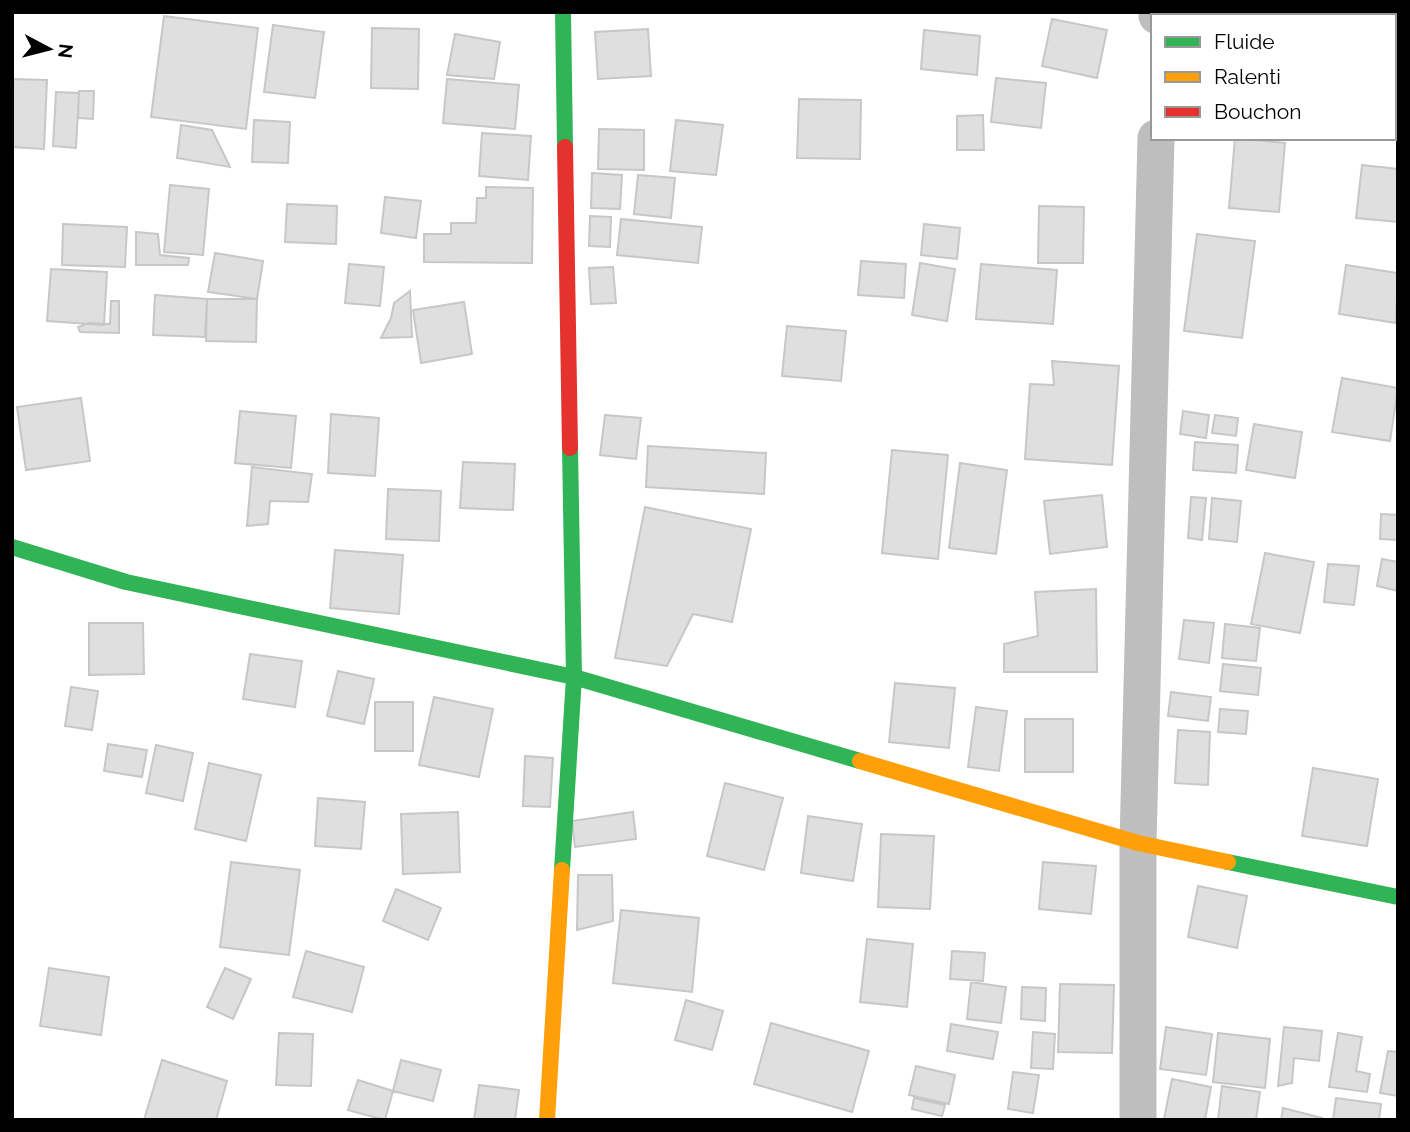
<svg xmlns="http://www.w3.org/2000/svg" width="1410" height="1132" font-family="Raleway,sans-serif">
	<rect width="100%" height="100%" fill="#fff"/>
	<path fill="#dfdfdf" stroke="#c7c7c7" stroke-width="2" d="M164 16 258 28 246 129 151 117Z
		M1052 19 1107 30 1097 78 1042 66Z
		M273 25 324 32 315 98 264 92Z
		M372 28 419 29 418 89 371 88Z
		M648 29 651 76 598 79 595 32Z
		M924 30 980 36 977 75 921 69Z
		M455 34 500 42 494 79 447 75Z
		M996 78 1046 83 1041 128 991 122Z
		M12 79 47 80 44 149 12 147Z
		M447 79 519 85 515 129 443 123Z
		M79 91H94L93 119 78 118Z
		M56 92 79 93 76 148 53 146Z
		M799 99 861 100 860 159 797 158Z
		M983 115 984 150H957V116Z
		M254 120 290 122 288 163 252 162Z
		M676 120 723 125 716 175 670 171Z
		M181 125 212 130 230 167 177 158Z
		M599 129 644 130V170L598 169Z
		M482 133 531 136 528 180 479 176Z
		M1235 138 1285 143 1279 212 1229 208Z
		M1362 165 1398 169V222L1356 218Z
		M592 173 622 175 620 209 591 208Z
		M638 175 675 178 671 218 634 214Z
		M170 185 209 189 203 255 164 252Z
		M486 187 533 188 532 263 424 262V234H451V223H476L477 198H486Z
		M385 197 421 201 416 238 381 233Z
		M287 204 337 206 336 244 285 242Z
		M1039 206 1084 207 1083 263H1038Z
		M590 216 611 217 610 247 589 246Z
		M621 219 702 227 698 263 617 255Z
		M63 224 127 227 125 267 62 265Z
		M924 224 960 228 957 259 921 255Z
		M136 232 158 234 160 255 189 258 188 265H136Z
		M1197 234 1255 241 1242 338 1184 331Z
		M215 253 263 261 257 299 208 292Z
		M861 261 906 264 904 298 858 295Z
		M920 263 955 269 947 321 912 315Z
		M349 264 384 267 380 306 345 303Z
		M981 264 1057 270 1053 324 976 319Z
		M1346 265 1398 273 1396 323 1339 314Z
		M613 267 616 303 591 304 589 268Z
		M51 269 107 272 104 325 47 321Z
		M410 291 412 337 381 338 391 318 394 303Z
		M155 295 207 299 205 337 153 335Z
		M207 299H257L256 342 206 341Z
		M111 301H119V333L80 332 78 327 89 323 110 324Z
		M464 302 472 354 421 363 413 310Z
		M787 326 846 331 841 381 782 376Z
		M1052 361 1119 366 1112 465 1025 459 1030 384 1054 385Z
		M1342 378 1398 388 1390 441 1332 432Z
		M81 398 90 461 26 470 17 407Z
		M240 411 296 416 291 468 235 463Z
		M1183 411 1209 415 1206 438 1180 434Z
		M331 414 379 418 375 476 328 473Z
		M605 415 641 418 636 459 600 455Z
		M1215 415 1238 418 1236 436 1212 433Z
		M1254 424 1302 432 1295 478 1246 470Z
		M1195 442 1238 445 1236 473 1193 470Z
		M648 446 766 453 764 494 646 487Z
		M892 450 948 455 938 559 882 553Z
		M463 462 515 464 513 510 460 508Z
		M960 463 1007 470 996 554 949 548Z
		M252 467 312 474 308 502 270 501 268 524 247 526Z
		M388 489 441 491 439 541 386 539Z
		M1102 495 1107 547 1050 554 1044 501Z
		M1191 497 1206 498 1202 540 1188 538Z
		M1212 498 1241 501 1237 542 1209 539Z
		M645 507 751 529 732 622 693 614 667 666 615 658Z
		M1381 514 1398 515V540L1380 539Z
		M335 550 403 555 399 614 330 608Z
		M1265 553 1314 562 1300 633 1251 624Z
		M1382 559 1398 562V591L1377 586Z
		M1328 564 1359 566 1354 605 1324 602Z
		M1096 589 1097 672H1004V644L1038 636 1035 592Z
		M1184 620 1214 623 1209 663 1179 659Z
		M89 623H143L144 674 89 675Z
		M1225 624 1260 628 1256 661 1222 658Z
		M250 654 302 661 295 707 243 699Z
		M1223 664 1261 668 1258 695 1220 691Z
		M338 671 374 679 364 724 327 716Z
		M895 683 955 688 949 748 889 742Z
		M71 687 98 691 92 730 65 726Z
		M1171 692 1211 697 1208 721 1168 716Z
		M434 697 493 709 479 777 419 765Z
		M375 702H413V751H375Z
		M976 707 1007 711 999 771 968 767Z
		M1220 709 1248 711 1246 734 1218 732Z
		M1025 719H1073V772H1025Z
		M1178 730 1210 732 1208 785 1175 783Z
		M108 744 147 750 142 777 104 771Z
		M156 745 193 753 183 801 146 793Z
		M525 756 553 758 550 807 523 806Z
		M209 763 261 775 246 841 195 829Z
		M1313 768 1378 779 1367 846 1302 836Z
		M725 783 783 798 764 870 707 856Z
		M318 798 365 802 361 849 315 846Z
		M458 812 460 872 403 874 401 814Z
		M633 812 636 839 575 847 572 821Z
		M808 816 862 824 853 881 801 873Z
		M881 834 934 836 930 909 878 907Z
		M231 862 300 870 289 955 220 947Z
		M1043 862 1096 866 1091 914 1039 909Z
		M578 875H612L613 921 577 930Z
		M1198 886 1247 896 1237 948 1188 937Z
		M396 889 441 908 428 940 383 921Z
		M621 910 699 918 692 992 613 983Z
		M867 939 913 944 907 1007 860 1002Z
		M306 951 364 967 352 1012 293 997Z
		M952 951 985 953 983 981 950 979Z
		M49 968 109 977 101 1035 40 1026Z
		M225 968 251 979 233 1019 207 1007Z
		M971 982 1006 987 1001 1023 967 1019Z
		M1060 984 1114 985 1112 1053 1058 1052Z
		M1022 987 1046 988 1045 1021 1021 1019Z
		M686 1000 723 1011 712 1050 675 1040Z
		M771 1023 869 1051 852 1112 754 1084Z
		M951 1024 998 1032 993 1059 947 1051Z
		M1166 1027 1212 1034 1206 1075 1160 1069Z
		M1284 1027 1322 1031 1319 1061 1294 1058 1292 1083 1278 1086Z
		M1033 1032 1055 1034 1053 1069 1031 1068Z
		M279 1033 313 1034 311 1086 276 1085Z
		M1218 1033 1270 1039 1265 1088 1213 1082Z
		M1338 1033 1362 1037 1356 1071 1370 1074 1367 1092 1329 1087Z
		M1388 1051 1398 1052V1096L1380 1093Z
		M162 1060 227 1081 216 1120H144Z
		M401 1060 441 1070 433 1101 393 1091Z
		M916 1066 955 1075 949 1104 909 1095Z
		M1013 1072 1039 1075 1033 1113 1008 1109Z
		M1172 1079 1211 1087 1205 1120 1164 1119Z
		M358 1080 393 1091 385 1120 348 1110Z
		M479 1085 519 1090 515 1120H474Z
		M1222 1086 1260 1092 1256 1120H1218Z
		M914 1098 945 1105 942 1116 912 1109Z
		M1336 1098 1381 1104 1379 1120H1333Z
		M1283 1108 1322 1118 1321 1120H1281Z"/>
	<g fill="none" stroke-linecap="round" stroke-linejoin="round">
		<path stroke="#bebebe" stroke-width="37" d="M1157 16 1158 12
			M1138 1120V843L1156 138"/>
		<path stroke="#30b455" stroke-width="16" d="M563 12 565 147
			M12 547 126 582 574 677 860 761
			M1228 862 1398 897
			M562 870 574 677 570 448"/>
		<path stroke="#ff9f0a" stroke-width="16" d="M860 761 1138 843 1228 862
			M547 1120 562 870"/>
		<path stroke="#e5322d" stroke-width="16" d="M565 147 570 448"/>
	</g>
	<rect width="1410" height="1132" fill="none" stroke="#000000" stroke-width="28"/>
	<rect x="1151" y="14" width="245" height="126" fill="#ffffff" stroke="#999999" stroke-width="2"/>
	<rect x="1165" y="37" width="35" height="10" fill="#30b455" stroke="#999999" stroke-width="2"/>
	<text x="1214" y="49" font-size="21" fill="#000000">Fluide</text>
	<rect x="1165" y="72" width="35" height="10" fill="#ff9f0a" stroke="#999999" stroke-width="2"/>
	<text x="1214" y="84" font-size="21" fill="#000000">Ralenti</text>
	<rect x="1165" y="107" width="35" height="10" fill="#e5322d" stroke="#999999" stroke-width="2"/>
	<text x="1214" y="119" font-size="21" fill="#000000">Bouchon</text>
	<g transform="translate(49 49) rotate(97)" stroke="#ffffff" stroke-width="5" paint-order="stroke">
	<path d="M0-5L12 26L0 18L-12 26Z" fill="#000000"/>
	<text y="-10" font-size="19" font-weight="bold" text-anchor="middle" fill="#000000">N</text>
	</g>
</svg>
